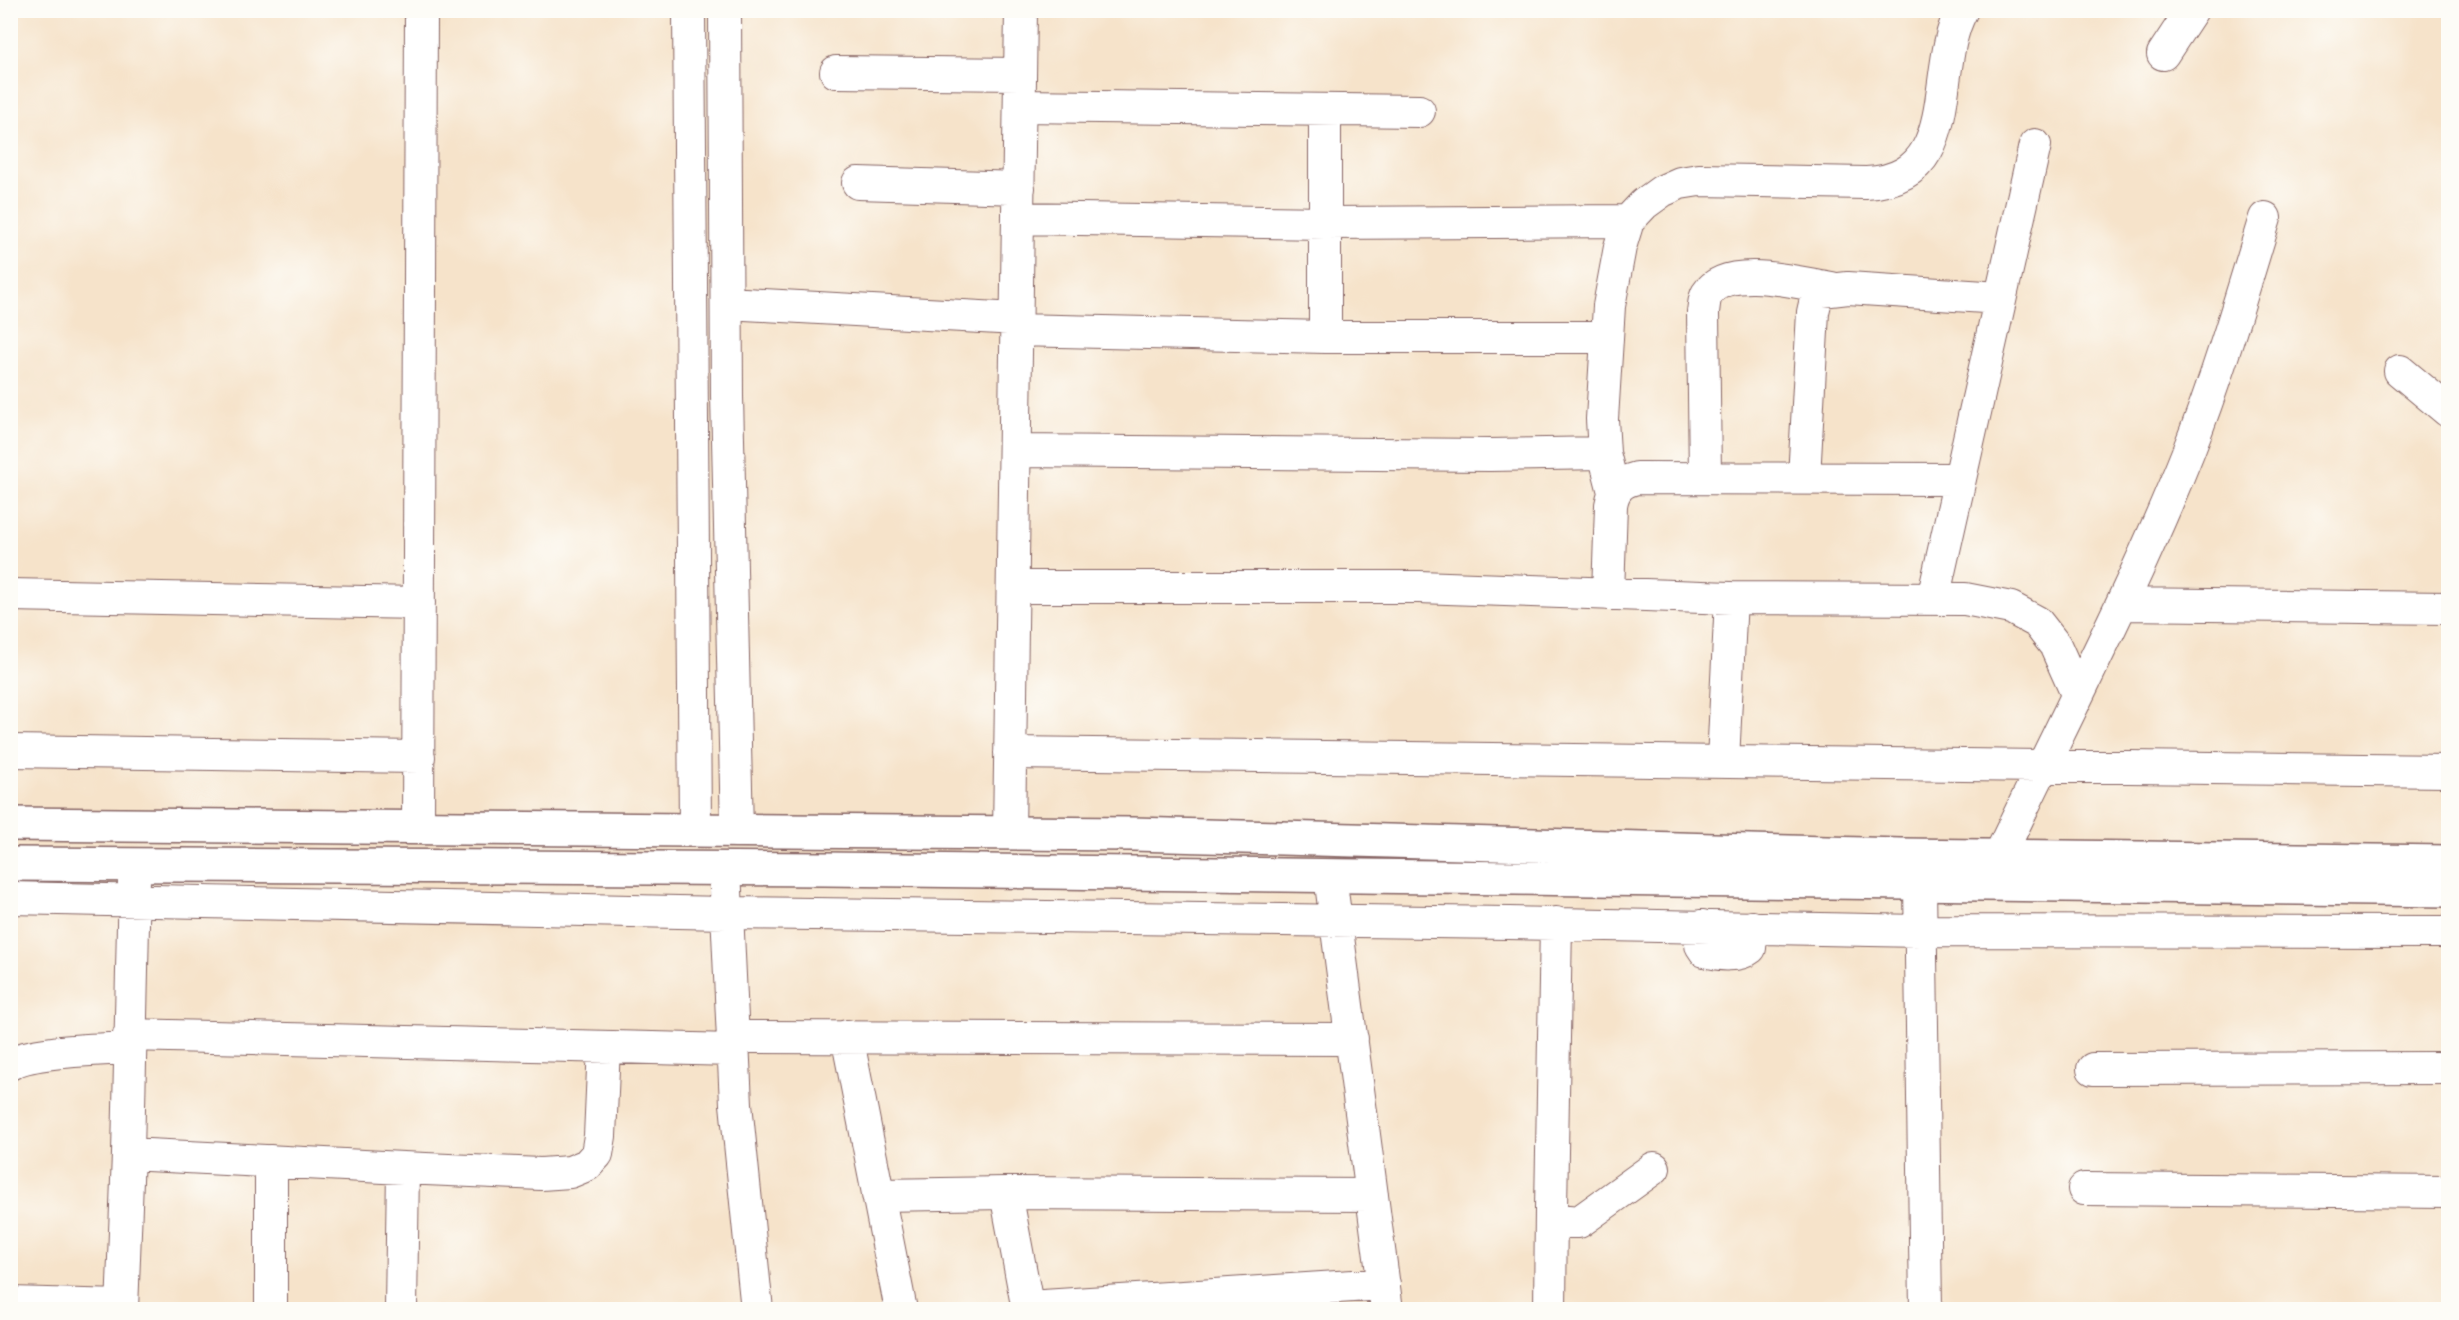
<svg xmlns="http://www.w3.org/2000/svg" width="2459" height="1320" font-family="Caveat,sans-serif">
	<rect width="100%" height="100%" fill="#fdfcf7"/>
	<filter id="ink" filterUnits="userSpaceOnUse"><feTurbulence type="fractalNoise" baseFrequency=".0167" numOctaves="2"/><feDisplacementMap in="SourceGraphic" scale="12" xChannelSelector="R" yChannelSelector="G"/><feConvolveMatrix kernelMatrix="1 2 1 2 8 2 1 2 1" color-interpolation-filters="sRGB"/></filter>
	<filter id="wash" filterUnits="userSpaceOnUse"><feTurbulence type="fractalNoise" baseFrequency=".008" numOctaves="4" result="noise"/><feDisplacementMap in="SourceGraphic" scale="24" xChannelSelector="R" yChannelSelector="G"/><feGaussianBlur stdDeviation="1.35" result="paint"/><feColorMatrix in="noise" values="0 0 0 0 0 0 0 0 0 0 0 0 0 0 0 0 0 1.4 0 .05"/><feComposite in="paint" operator="in"/></filter>
	<g filter="url(#wash)">
		<rect width="100%" height="100%" fill="#f6e3ca"/>
	</g>
	<g filter="url(#ink)">
		<g fill="none" stroke-linecap="round" stroke-linejoin="round">
			<defs>
				<path id="minor" d="M689 10 695 829
					M725 10 727 396 737 831
					M2163 54 2192 10
					M836 72 1020 74
					M1020 106 1419 111
					M1325 110V337
					M858 183 1019 188
					M1018 218 1325 223 1628 221
					M727 303 1017 319
					M1016 330 1325 337H1607
					M2400 371 2448 411
					M1015 451 1490 455 1604 453
					M1705 477 1703 312C1704 306 1704 299 1707 294 1727 262 1803 284 1832 288
					M1804 478 1813 312 1816 299 1822 291 1848 288 2000 298
					M1614 492 1604 453 1602 419 1609 306 1620 247 1628 221 1644 204 1662 191 1680 183 1699 180 1866 183C1964 179 1929 69 1962 10
					M1013 587H1419L1731 598 1965 599 2011 608 2037 622 2055 645 2077 694
					M1608 594 1611 505C1614 488 1621 482 1637 478L1960 479
					M10 595 419 603
					M1933 599 2035 145
					M2122 604 2448 608
					M10 751 419 757
					M1010 753 2448 771
					M1723 761 1731 598
					M418 827 421 10
					M1009 833 1021 10
					M1999 857C2063 722 2133 590 2188 452 2218 376 2241 297 2265 218
					M725 869 736 1104 757 1310
					M1330 876 1387 1310
					M1920 884 1926 1310
					M10 898 726 913 1509 923 1920 931 2448 932
					M1556 923 1551 1209 1557 1220 1579 1222 1654 1168
					M1702 926 1701 945 1705 951C1718 955 1739 957 1750 948L1752 927
					M129 1035 733 1050
					M847 1036 901 1310
					M733 1037 1352 1039
					M10 1064C31 1050 102 1050 129 1048
					M2093 1069 2448 1068
					M128 1154 403 1168 541 1174 570 1172 587 1165 597 1154 600 1136 604 1047
					M2084 1189 2448 1192
					M1006 1193 1028 1310
					M878 1195 1006 1193 1372 1195
					M10 1303 122 1306
					M1028 1307 1384 1284
					M122 1310 128 1154 134 879
					M271 1310V1161
					M401 1310 403 1168
					M1550 1310 1551 1209"/>
				<path id="major" d="M10 824 1133 834 1901 855 2448 862
					M10 864 825 869 2448 890"/>
			</defs>
			<use href="#minor" stroke="#866463" stroke-width="34"/>
			<use href="#major" stroke="#866463" stroke-width="36"/>
			<use href="#minor" stroke="#fff" stroke-width="32"/>
			<use href="#major" stroke="#fff" stroke-width="33"/>
		</g>
	</g>
	<rect width="2459" height="1320" fill="none" stroke="#fdfcf7" stroke-width="36"/>
</svg>
